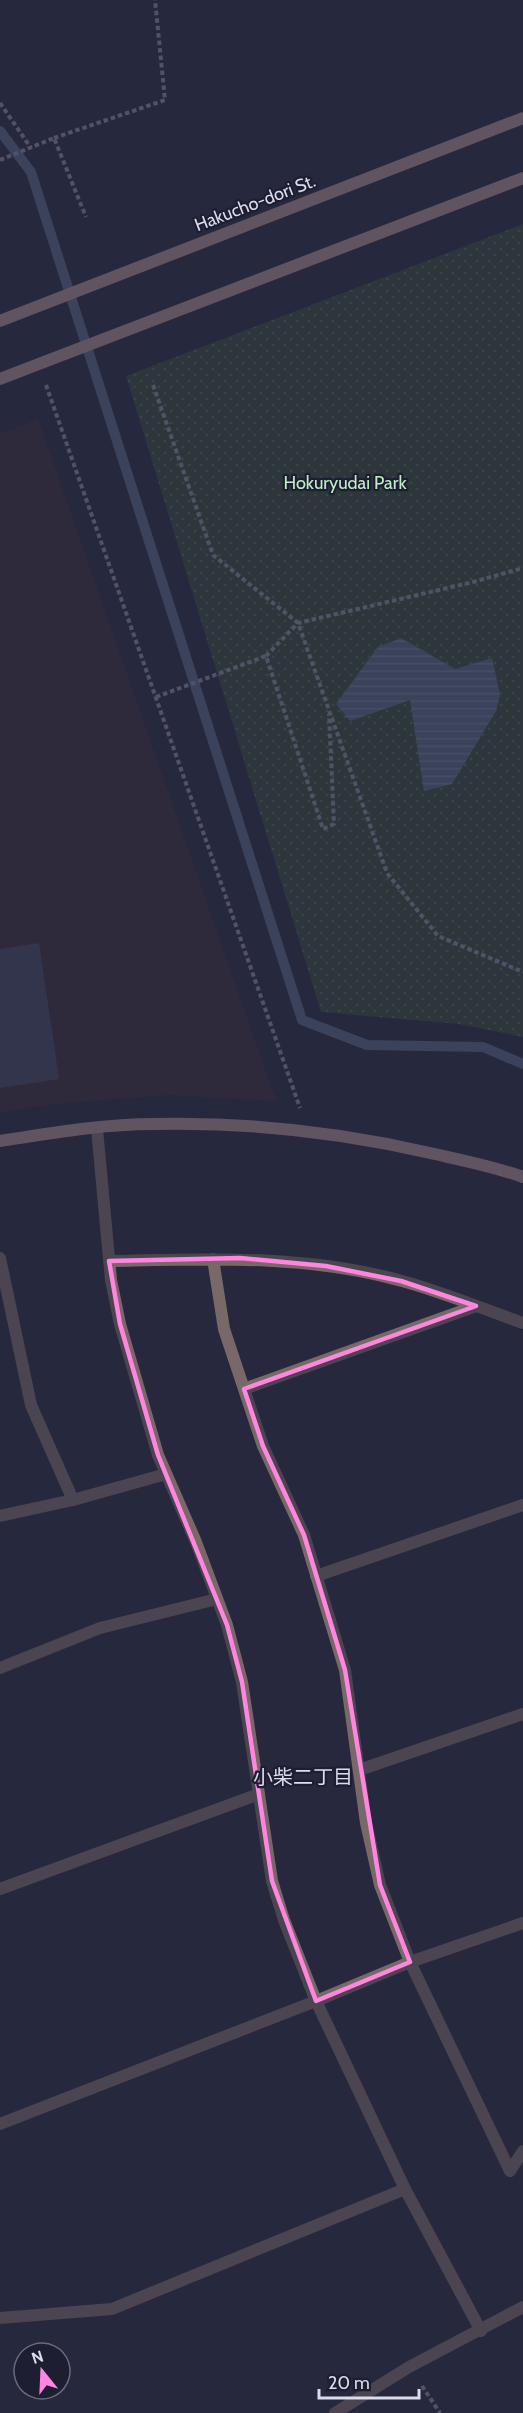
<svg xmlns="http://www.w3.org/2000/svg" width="523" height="2413" font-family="Cabin,'Noto Sans JP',sans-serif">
	<defs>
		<pattern id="park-dots" width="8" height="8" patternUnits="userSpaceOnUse" patternTransform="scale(1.5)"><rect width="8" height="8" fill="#374a38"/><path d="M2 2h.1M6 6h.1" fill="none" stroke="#536455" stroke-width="1.8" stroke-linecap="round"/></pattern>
		<pattern id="water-rules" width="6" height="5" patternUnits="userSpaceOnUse" patternTransform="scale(1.5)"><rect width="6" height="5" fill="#566580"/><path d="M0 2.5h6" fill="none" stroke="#6e7b92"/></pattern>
	</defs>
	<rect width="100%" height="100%" fill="#27283e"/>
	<path fill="#3a2c3a" d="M38 419 276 1101 169 1095 64 1103 0 1112V434Z"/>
	<path fill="url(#park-dots)" d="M523 224V1037L459 1024 321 1012 126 376Z"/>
	<path fill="url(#water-rules)" d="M401 638 455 669 492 658 500 695 496 711 452 784 424 791 410 700 350 721 336 704 378 647Z"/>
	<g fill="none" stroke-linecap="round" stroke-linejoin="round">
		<path stroke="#566580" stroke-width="10" d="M0 131 31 172 302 1020 367 1045 483 1047 523 1064"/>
	</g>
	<path fill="#43455d" d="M39 943 59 1079 0 1088V949Z"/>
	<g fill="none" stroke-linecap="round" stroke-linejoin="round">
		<path stroke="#858698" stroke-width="4" stroke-dasharray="4.5 3" stroke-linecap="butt" d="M0 103 31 148
			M54 138 165 100 155 0
			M0 160 54 138 86 217
			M46 385 300 1108
			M153 385 213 555 298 623 387 873 438 936 523 972
			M266 656 298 623 473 582 523 568
			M156 697 266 656 323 829 334 824 329 714
			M422 2386 440 2413"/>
		<path stroke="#786868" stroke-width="12" d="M0 1668 100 1628 217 1599
			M0 1889 259 1794
			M0 2124 316 2001
			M0 2318 112 2309 405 2189"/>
		<path stroke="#786868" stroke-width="12" d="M97 1129 111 1280 120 1324 158 1455 196 1542 227 1625 242 1682 272 1881 284 1920 316 2001 405 2189 481 2331
			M0 1258 31 1405 73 1500 0 1516
			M213 1259 224 1329 263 1446 304 1535 345 1670 366 1823 380 1885 410 1962 510 2171 523 2151
			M109 1261C207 1259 306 1254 402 1281 443 1292 483 1309 523 1323
			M244 1389 476 1306
			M73 1500 166 1474
			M316 1576 523 1505
			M359 1770 523 1714
			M316 2001 410 1962 523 1923
			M335 2413 409 2367 523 2307"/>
		<path stroke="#a48a8b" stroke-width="12" d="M0 321 523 118
			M0 379 523 178
			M0 1141C51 1133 103 1124 154 1124 247 1122 340 1132 430 1153 461 1160 493 1166 523 1177"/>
	</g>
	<path d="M0 0H523V2413H0ZM240 1258 326 1266 401 1281 476 1306 244 1389 263 1446 304 1535 345 1670 380 1885 410 1962 316 2001 272 1881 242 1682 227 1625 158 1455 120 1324 109 1261Z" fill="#27283e" fill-opacity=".55" fill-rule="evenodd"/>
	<path fill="none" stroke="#ff85df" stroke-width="4.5" stroke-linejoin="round" d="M240 1258 326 1266 401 1281 476 1306 244 1389 263 1446 304 1535 345 1670 380 1885 410 1962 316 2001 272 1881 242 1682 227 1625 158 1455 120 1324 109 1261Z"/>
	<g text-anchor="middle" stroke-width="4.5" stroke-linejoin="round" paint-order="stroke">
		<g font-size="18" fill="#dcddec" stroke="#1e1e33">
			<text transform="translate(255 203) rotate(-21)" y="6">Hakucho-dori St.</text>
		</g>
		<g font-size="18" fill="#beeec2" stroke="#1e1e33">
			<text x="345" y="489">Hokuryudai Park</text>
		</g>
		<g font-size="20" fill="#dcddec" stroke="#1e1e33">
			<text x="303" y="1784">小柴二丁目</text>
		</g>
	</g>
	<g transform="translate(42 2371) rotate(342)"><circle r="28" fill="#1e1e33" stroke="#6a6a7d" stroke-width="1.5"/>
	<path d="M0-4.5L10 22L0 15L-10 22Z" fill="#ff85df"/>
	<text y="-9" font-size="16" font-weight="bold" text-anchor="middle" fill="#dcddec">N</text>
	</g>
	<path d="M319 2389v9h100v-9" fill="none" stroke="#dcddec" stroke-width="3"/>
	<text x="328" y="2389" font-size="18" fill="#dcddec" stroke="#1e1e33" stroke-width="4.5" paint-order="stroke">20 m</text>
</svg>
